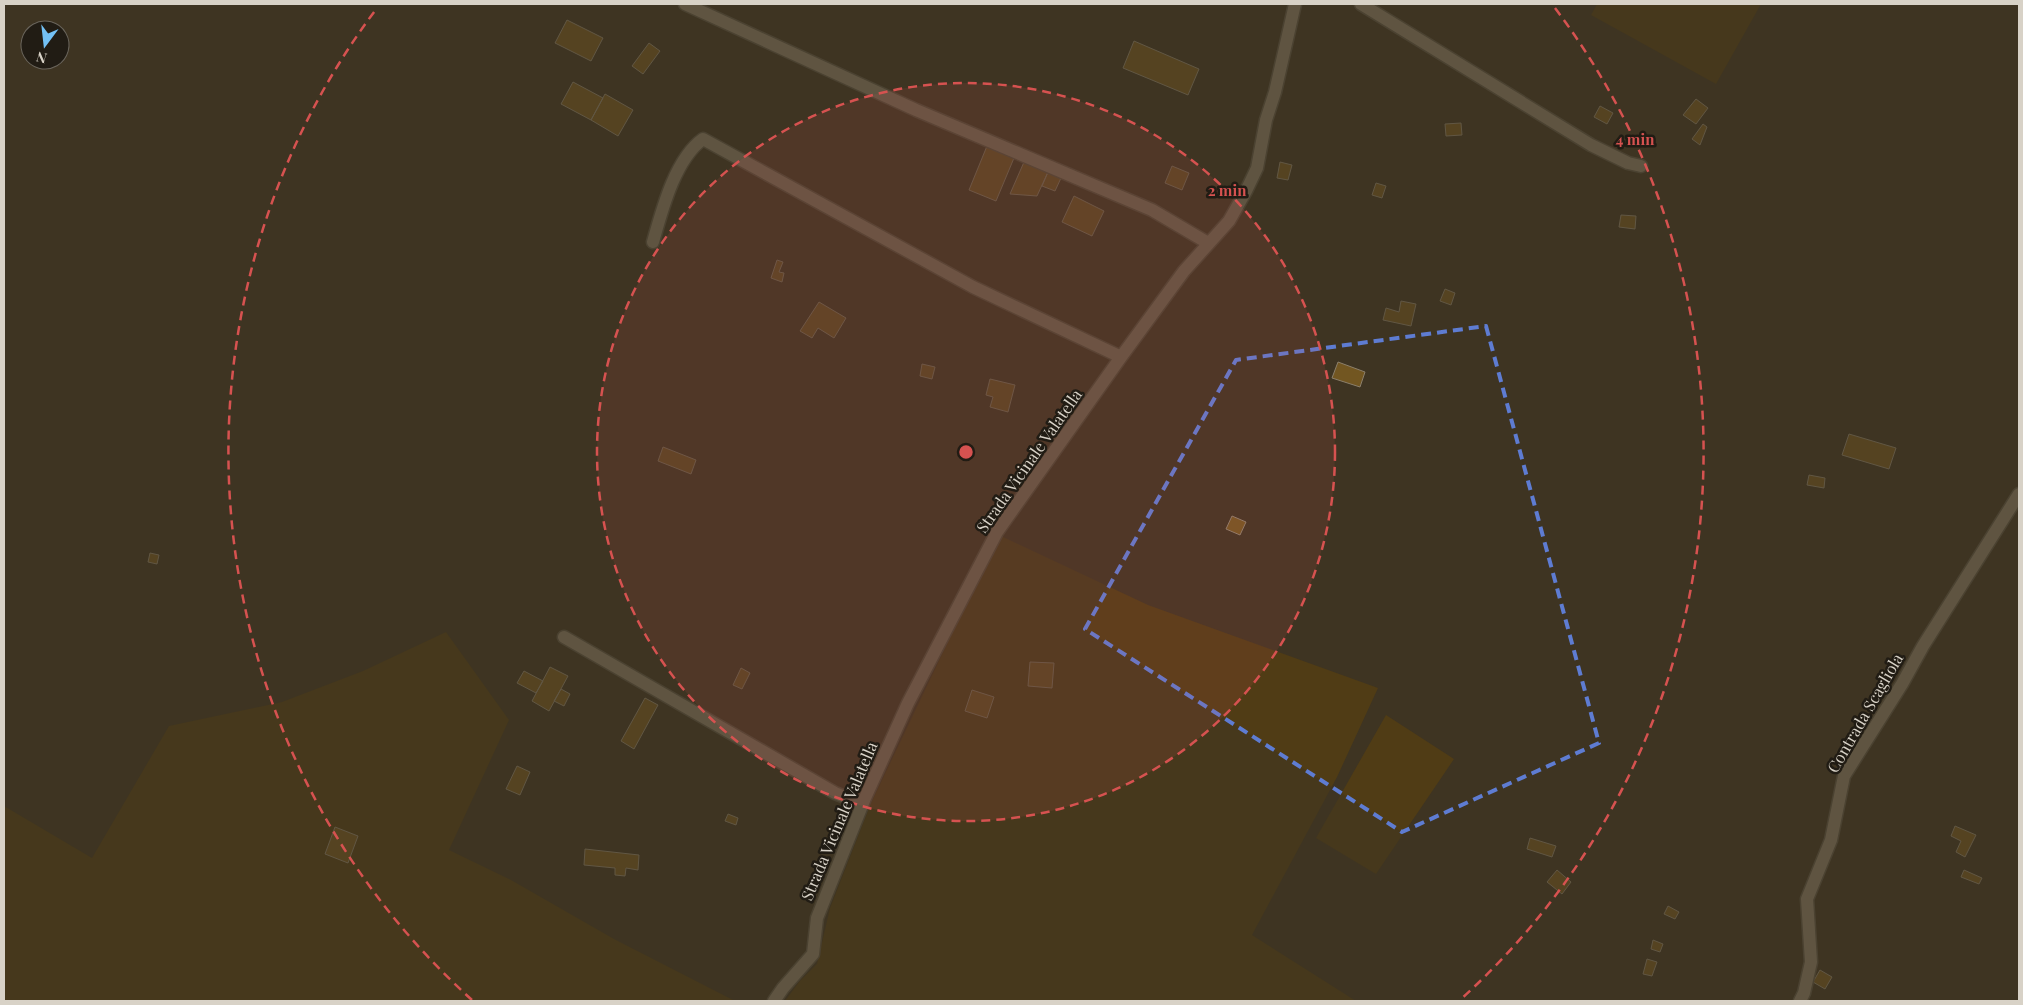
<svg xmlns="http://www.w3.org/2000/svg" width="2023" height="1005" font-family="'Playfair Display',serif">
	<rect width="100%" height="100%" fill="#3e3422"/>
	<path fill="#503c15" d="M1597 4H1761L1716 84 1591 15Z
		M999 535 1148 605 1378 688 1337 777 1252 935 1356 1001H785L799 982 817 964 830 908 871 803Z
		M446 632 509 720 449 850 511 880 614 939 735 1001H4V806L92 858 169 726 282 702 363 671Z
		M1386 715 1454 759 1376 874 1316 838Z"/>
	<path fill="#725621" stroke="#8b7f6b" d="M567 20 603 38 591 61 555 43Z
		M1134 41 1199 69 1188 95 1123 68Z
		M649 43 660 51 643 74 632 66Z
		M573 82 603 98 591 120 561 104Z
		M605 94 633 110 618 136 591 120Z
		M1696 99 1708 108 1696 124 1683 115Z
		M1600 106 1613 113 1607 124 1594 117Z
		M1461 123 1462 135 1446 136 1445 124Z
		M1703 124 1707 127 1700 145 1692 139Z
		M987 146 1014 158 996 201 969 190Z
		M1024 162 1048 172 1037 196 1010 194Z
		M1280 162 1292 165 1288 180 1277 178Z
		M1172 166 1189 173 1182 190 1165 183Z
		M1048 172 1061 178 1055 191 1042 186Z
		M1376 183 1386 186 1382 198 1372 195Z
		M1074 196 1104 211 1092 236 1062 222Z
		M1621 215 1636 216 1635 229 1619 227Z
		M777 260 783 262 779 272 784 273 782 282 771 278Z
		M1445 289 1455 293 1451 305 1440 301Z
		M1401 301 1416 304 1411 326 1383 320 1386 308 1399 312Z
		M819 302 846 318 834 338 818 328 812 338 800 331Z
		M1338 362 1365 372 1360 387 1332 378Z
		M922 364 935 367 932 379 920 376Z
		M990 379 1015 385 1008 412 990 407 993 397 986 395Z
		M1849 434 1896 448 1889 469 1842 455Z
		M663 447 696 460 691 474 658 461Z
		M1809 475 1825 478 1824 488 1807 485Z
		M1232 516 1246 522 1240 535 1226 529Z
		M150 553 159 555 157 564 148 562Z
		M1030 662 1054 663 1052 688 1028 686Z
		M550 667 568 676 549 711 532 701Z
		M741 668 750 673 742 689 733 685Z
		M524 671 543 681 536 693 517 683Z
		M561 689 570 694 564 706 554 701Z
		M972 690 994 697 987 718 965 711Z
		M645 698 658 705 634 749 621 741Z
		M517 766 530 772 520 795 506 789Z
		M728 814 738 818 736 825 725 821Z
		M1955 826 1976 835 1965 857 1956 852 1961 841 1951 836Z
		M335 827 358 836 348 863 325 854Z
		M1530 838 1556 846 1552 857 1527 849Z
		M585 849 639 855 638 870 626 868 625 876 615 875V868L584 865Z
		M1557 870 1571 882 1562 894 1547 882Z
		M1964 870 1982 878 1979 884 1961 877Z
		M1668 906 1679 912 1675 919 1664 914Z
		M1653 940 1663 944 1660 952 1651 949Z
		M1647 959 1657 962 1652 976 1643 974Z
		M1820 970 1832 977 1825 989 1813 982Z"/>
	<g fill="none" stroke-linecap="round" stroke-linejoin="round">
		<defs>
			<path id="minor" d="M685 4 916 110 1152 210 1208 243
				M1361 4 1591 145 1628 163 1641 166
				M653 242C662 210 675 159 703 139L973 287 1121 357
				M564 637 835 793 862 804
				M774 1001 783 988 813 954 817 918 865 798 908 703 997 532 1121 357 1184 271 1229 221 1246 191 1257 168 1266 120 1275 92 1295 4
				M1800 1001 1804 993 1811 962 1807 899 1831 840 1844 776 1902 684 1923 646 2019 494"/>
		</defs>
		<use href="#minor" stroke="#5b5243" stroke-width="15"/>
		<use href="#minor" stroke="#877b67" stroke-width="12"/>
	</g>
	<path d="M0 0H2023V1005H0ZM1486 326 1599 743 1402 832 1085 629 1236 360Z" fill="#3e3422" fill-opacity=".55" fill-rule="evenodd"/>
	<path fill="none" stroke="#5e7cd2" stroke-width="4" stroke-dasharray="10 6" stroke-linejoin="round" d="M1486 326 1599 743 1402 832 1085 629 1236 360Z"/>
	<circle cx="966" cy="452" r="369" fill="#d65250" fill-opacity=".12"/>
	<g fill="none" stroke="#d65250" stroke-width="2.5" stroke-dasharray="9 6">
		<circle cx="966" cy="452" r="369"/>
		<path d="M472 1000A738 738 0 0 1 377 8M1555 8A738 738 0 0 1 1460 1000"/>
	</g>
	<g text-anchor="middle" stroke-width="5" stroke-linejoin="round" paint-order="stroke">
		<g font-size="16" fill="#d8d2c7" stroke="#211c14">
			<text transform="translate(1029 461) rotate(-55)" y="6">Strada Vicinale Valatella</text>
			<text transform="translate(1865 713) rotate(-60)" y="6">Contrada Scagliola</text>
			<text transform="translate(839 821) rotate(-67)" y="6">Strada Vicinale Valatella</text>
		</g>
	</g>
	<circle cx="966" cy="452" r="8" fill="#d65250" stroke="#211c14" stroke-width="2.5"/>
	<g font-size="15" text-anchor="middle" font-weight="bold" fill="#d65250" stroke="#211c14" stroke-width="5" stroke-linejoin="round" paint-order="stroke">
		<text x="1635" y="145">4 min</text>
		<text x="1227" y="196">2 min</text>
	</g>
	<rect width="2023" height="1005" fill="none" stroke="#d8d2c7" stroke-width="10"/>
	<g transform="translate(45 45) rotate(195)"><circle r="24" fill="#211c14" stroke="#6a655c"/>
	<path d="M0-4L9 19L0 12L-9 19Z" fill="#73c1f5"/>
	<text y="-8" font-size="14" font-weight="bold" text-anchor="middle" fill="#d8d2c7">N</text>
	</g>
</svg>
